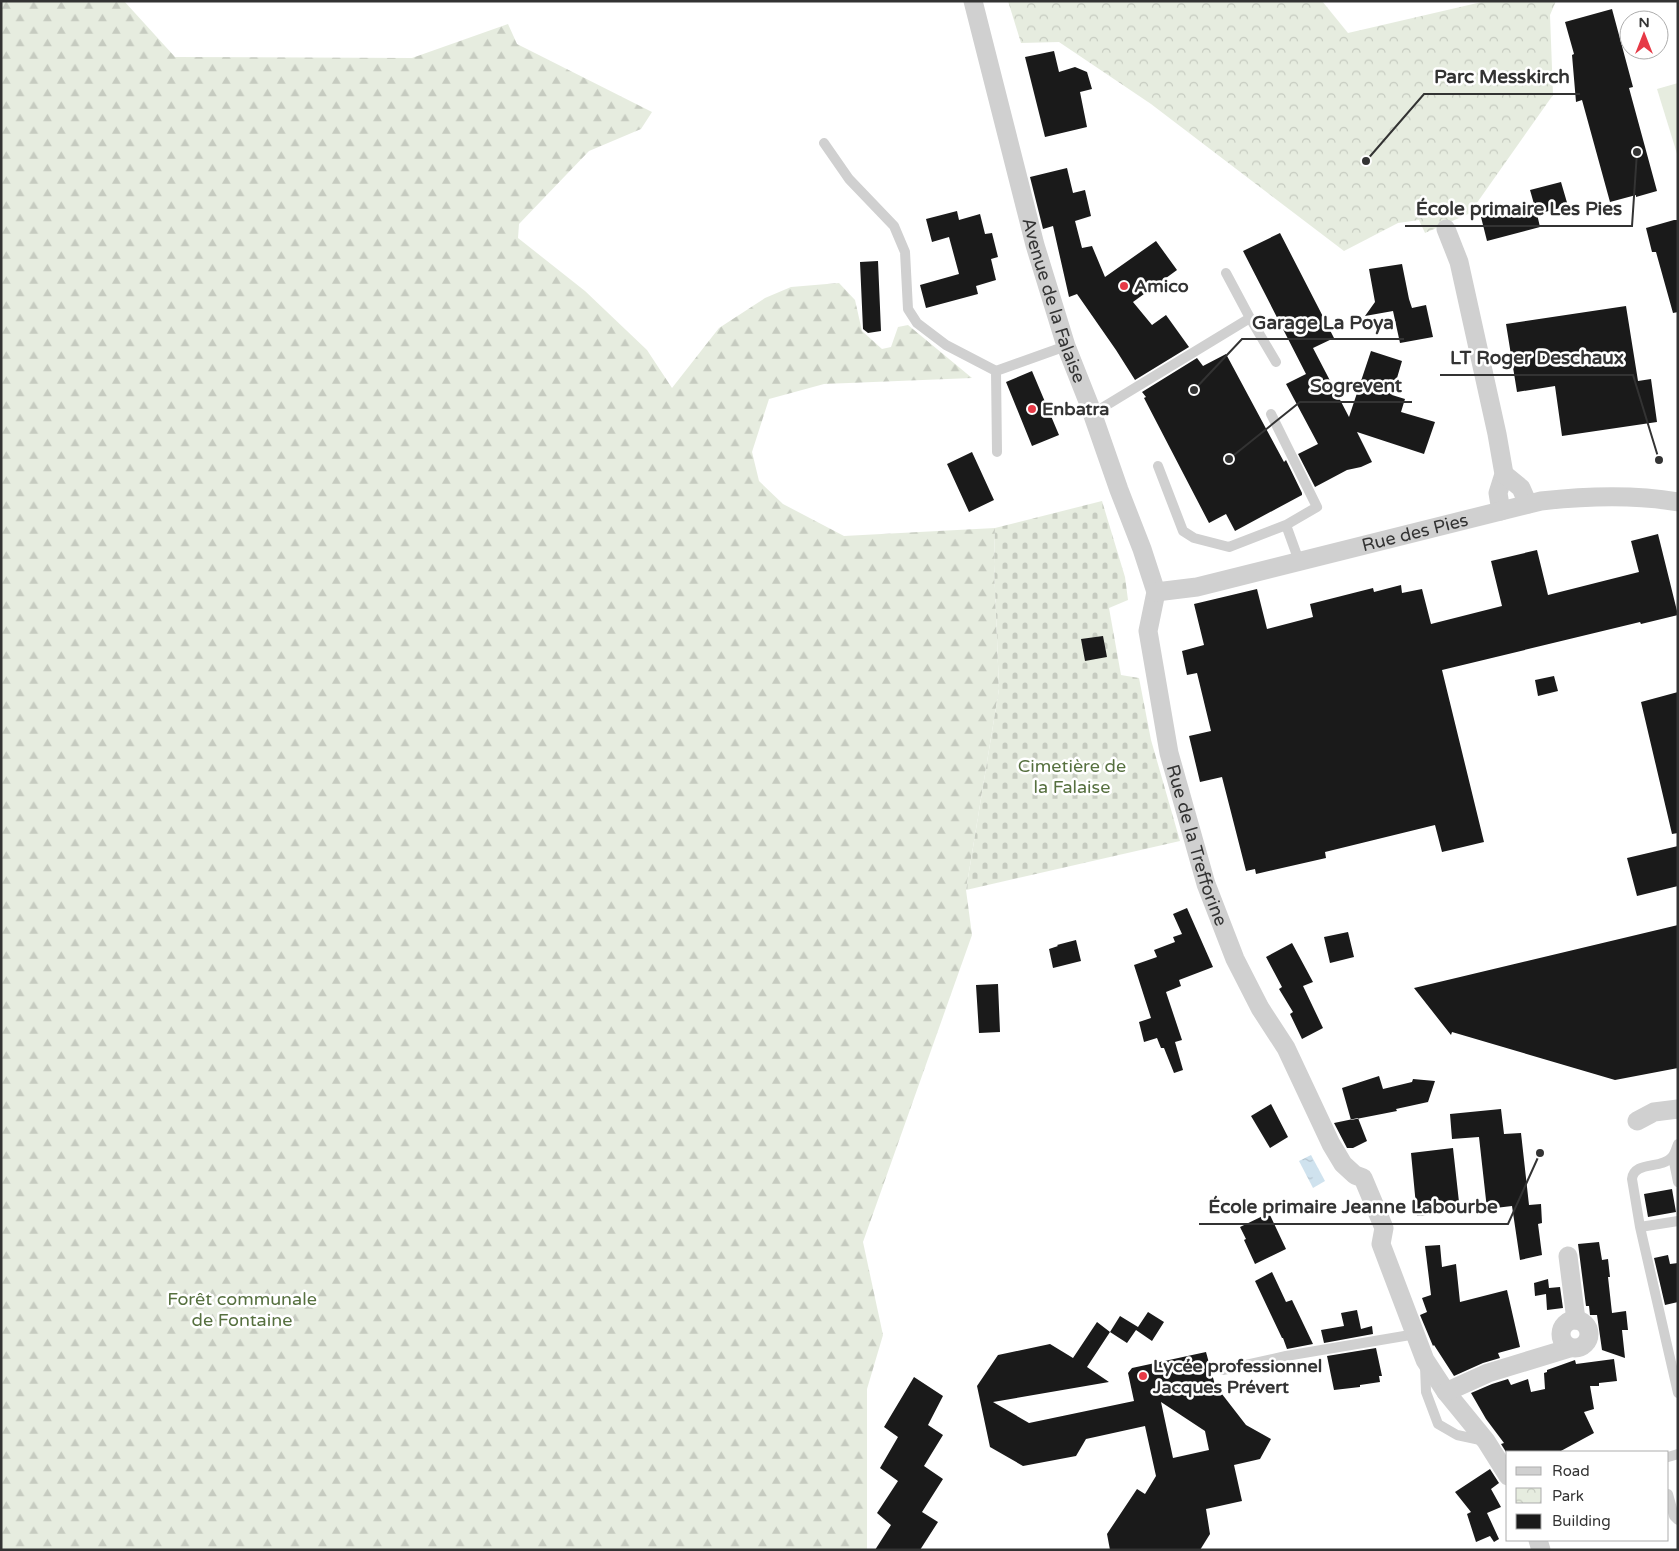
<svg xmlns="http://www.w3.org/2000/svg" width="1679" height="1551" font-family="'Varela Round',sans-serif">
	<defs>
		<pattern id="forest-firs" width="22" height="20" patternUnits="userSpaceOnUse" patternTransform="scale(1.25)"><rect width="22" height="20" fill="#e6ecdf"/><path d="M5 1l3.5 6h-7zM16 11l3.5 6h-7z" fill="#c6cbc0"/></pattern>
		<pattern id="cemetery-stones" width="16" height="16" patternUnits="userSpaceOnUse" patternTransform="scale(1.25)"><rect width="16" height="16" fill="#e6ecdf"/><path d="M2 7V4a2 2 0 0 1 4 0v3zM10 15v-3a2 2 0 0 1 4 0v3z" fill="#c6cbc0"/></pattern>
		<pattern id="park-crowns" width="20" height="18" patternUnits="userSpaceOnUse" patternTransform="scale(1.25)"><rect width="20" height="18" fill="#e6ecdf"/><path d="M2 6a3 3 0 1 1 6 0M12 15a3 3 0 1 1 6 0" fill="none" stroke="#c6cbc0"/></pattern>
		<pattern id="water-ripples" width="26" height="14" patternUnits="userSpaceOnUse" patternTransform="scale(1.25)"><rect width="26" height="14" fill="#cfe2ee"/><path d="M2 4q2-2 4 0t4 0M15 11q2-2 4 0t4 0" fill="none" stroke="#b2c2cd"/></pattern>
	</defs>
	<rect width="100%" height="100%" fill="#fff"/>
	<path fill="#e6ecdf" d="M1678 83V157L1657 89Z"/>
	<path fill="url(#forest-firs)" d="M1 1H124L175 57 412 58 508 24 517 44 652 112 641 129 589 151 519 224 518 238 585 291 647 350 672 388 719 328 765 298 791 287 839 283 855 300 862 331 882 349 891 347 898 327 908 325 972 378 824 384 769 399 752 452 759 481 783 504 844 536 995 528 994 564 999 689 966 890 972 935 863 1242 883 1335 867 1389V1550H1Z"/>
	<path fill="url(#cemetery-stones)" d="M1102 501 1125 577 1128 600 1109 608 1121 675 1139 678 1151 740 1180 841 966 890 999 689 994 564 995 528Z"/>
	<path fill="url(#park-crowns)" d="M1008 1H1322L1348 33 1486 1H1556L1550 15 1553 95 1474 207 1475 211 1425 233 1419 220 1398 223 1344 251 1151 104 1059 42 1021 43Z"/>
	<path fill="url(#water-ripples)" d="M1311 1155 1325 1181 1313 1188 1299 1161Z"/>
	<path fill="#1a1a1a" fill-rule="evenodd" d="M1612 9 1633 87 1629 88 1657 191 1636 197V195L1610 202 1582 100 1576 102 1572 55 1574 54 1565 22Z
		M1054 51 1059 72 1075 67 1087 72 1092 89 1080 92 1087 127 1045 137 1025 57Z
		M1067 168 1073 193 1085 190 1091 216 1075 221 1082 248 1092 246 1105 277 1156 241 1177 270 1133 302 1152 325 1166 315 1189 347 1135 380 1116 350 1077 294 1069 297 1053 226 1043 229 1030 177Z
		M1561 182 1568 206 1537 214 1540 227 1487 241 1481 217 1534 204 1530 190Z
		M957 211 959 220 980 214 985 234 992 233 998 257 991 259 996 280 976 286 978 294 926 308 920 285 959 274 949 237 932 242 926 219Z
		M1674 220H1678V312L1673 313 1656 252H1652L1646 228Z
		M1280 233 1334 338 1313 348 1349 417 1371 351 1402 361 1392 395 1405 399 1401 412 1435 422 1424 454 1357 432 1372 462 1361 467 1347 470 1315 487 1298 454 1318 444 1286 384 1306 374 1243 251Z
		M878 261 881 331 868 333 863 329 860 262Z
		M1402 264 1409 299 1412 308 1426 305 1433 337 1400 343 1393 311 1365 316 1375 302 1369 269Z
		M1626 306 1638 381 1651 379 1657 422 1562 436 1555 386 1517 392 1506 324Z
		M1226 354 1284 462 1286 460 1302 493V495L1235 531 1226 514 1209 523 1144 398 1146 397 1142 392 1197 358 1203 366Z
		M1032 371 1059 435 1032 446 1006 382Z
		M972 452 994 500 969 512 947 464Z
		M1658 534 1678 615 1641 624 1640 622 1442 670 1484 842 1442 852 1435 825 1325 852 1326 858 1256 874 1255 869 1246 871 1222 777 1200 782 1189 736 1211 731 1197 673 1187 675 1182 651 1204 645 1194 604 1257 589 1267 629 1313 617 1310 604 1373 588 1374 592 1401 585 1402 593 1422 589 1431 624 1502 606 1491 561 1537 550 1548 595 1639 572 1631 541Z
		M1103 636 1107 657 1085 661 1081 639Z
		M1554 676 1558 691 1538 696 1535 680Z
		M1678 692V833L1672 834 1641 702Z
		M1678 846V886L1637 896 1627 858Z
		M1187 908 1213 967 1179 980 1181 986 1166 992 1182 1040 1175 1042 1183 1070 1174 1073 1164 1048H1161L1157 1038 1144 1042 1139 1022 1151 1018 1134 965 1157 957 1154 950 1175 942 1173 937 1182 934 1173 914Z
		M1678 925V1068L1615 1080 1452 1032 1451 1035 1414 988Z
		M1348 932 1354 957 1330 963 1324 937Z
		M1076 940 1081 961 1053 968 1049 949 1058 946 1057 945Z
		M1292 943 1313 982 1303 986 1323 1028 1302 1039 1290 1014 1293 1012 1279 989 1282 987 1266 957Z
		M998 984 1000 1032 979 1033 976 985Z
		M1379 1076 1383 1089 1412 1082 1413 1079 1435 1081 1428 1102 1396 1109 1397 1111 1351 1120 1342 1088Z
		M1271 1104 1288 1137 1270 1148 1251 1116Z
		M1501 1109 1504 1134 1521 1133 1529 1205 1541 1204 1542 1223 1538 1224 1542 1255 1520 1260 1512 1206 1487 1209 1479 1137 1452 1139 1450 1114Z
		M1358 1118 1367 1141 1353 1148H1347L1334 1123Z
		M1453 1148 1460 1211 1417 1216 1411 1153Z
		M1672 1189 1676 1212 1648 1217 1644 1194Z
		M1269 1213 1286 1249 1255 1264 1244 1240 1246 1239 1240 1227Z
		M1599 1242 1602 1260 1608 1259 1610 1277H1608L1612 1313 1626 1311 1628 1330H1622L1625 1358 1602 1350 1597 1315H1590L1589 1306H1586L1578 1244Z
		M1440 1245 1442 1267 1456 1264 1460 1302 1507 1290 1520 1347 1498 1353 1500 1358 1483 1363 1454 1376 1434 1345 1433 1346 1420 1315 1427 1312 1422 1298 1431 1295 1425 1246Z
		M1668 1255 1670 1264 1678 1263V1302L1665 1305 1654 1258Z
		M1272 1272 1286 1302 1292 1300 1313 1344 1287 1349 1283 1338H1282L1255 1281Z
		M1548 1279 1549 1288 1560 1287 1563 1308 1547 1310 1546 1294 1535 1296 1534 1283Z
		M1357 1310 1361 1329 1372 1326 1373 1334 1324 1343 1321 1330 1344 1326 1341 1313Z
		M1148 1312 1164 1322 1152 1341 1136 1330 1127 1343 1110 1332 1087 1367 1109 1382 993 1402 1029 1423 1134 1401 1128 1373 1132 1368 1206 1352 1215 1385 1246 1425 1271 1439 1260 1459 1234 1465 1242 1501 1206 1509 1210 1534 1200 1550H1110L1107 1534 1137 1489 1145 1494 1156 1476 1145 1426 1086 1439 1076 1456 1023 1466 990 1447 977 1386 998 1355 1050 1344 1073 1358 1097 1322 1110 1332 1120 1316 1138 1327ZM1161 1402 1205 1431 1209 1450 1173 1458Z
		M1376 1348 1382 1376H1379L1380 1382 1360 1385V1387L1334 1390 1327 1356Z
		M1614 1359 1617 1381 1599 1383V1386H1590L1594 1409 1584 1412 1594 1433 1559 1452H1506L1501 1444 1504 1443 1486 1419 1471 1393 1492 1384 1508 1379 1511 1385 1528 1379 1531 1392 1545 1389 1544 1373 1547 1372V1370L1575 1360 1576 1364Z
		M914 1377 943 1396 928 1425 943 1435 924 1466 943 1479 922 1512 938 1522 920 1550H875L891 1525 877 1513 898 1481 880 1468 898 1437 884 1427Z
		M1490 1469 1499 1483 1491 1489 1501 1507 1487 1513 1499 1539 1494 1542 1490 1536 1476 1542 1467 1514 1471 1512 1455 1492Z"/>
	<g fill="none" stroke-linecap="round" stroke-linejoin="round">
		<path stroke="#d0d0d0" stroke-width="10" d="M824 143 849 179 894 226 905 252 908 309 917 323 946 345 996 371 1066 346
			M1250 318 1276 362
			M996 371 997 452
			M1092 414 1250 318 1226 273
			M1271 414 1317 507 1286 525
			M1158 466 1183 531 1194 538 1229 547 1286 525 1299 561
			M1678 1144C1676 1149 1675 1155 1671 1158 1661 1169 1634 1161 1632 1179L1640 1227 1678 1393
			M1673 1157 1678 1182
			M1640 1227 1678 1221
			M1425 1366 1426 1392 1438 1424 1457 1435 1485 1441
			M1223 1370 1286 1356 1416 1334
			M1668 1457 1678 1454
			M1668 1494 1674 1516 1678 1520"/>
		<g stroke="#d0d0d0" stroke-width="19">
			<path id="s1" d="M973 1 1035 245 1066 346 1089 404 1119 490 1142 549 1156 592"/>
			<path d="M1446 229 1459 262 1497 434 1504 474 1498 493 1501 511"/>
			<path d="M1504 474 1521 488 1528 504"/>
			<path id="s2" d="M1156 592 1148 631 1169 753 1206 884 1235 959 1260 1008 1286 1048 1331 1144 1343 1164 1355 1175 1363 1178 1384 1228 1381 1244 1425 1360 1446 1392 1486 1441 1508 1476"/>
			<path id="s3" d="M1156 592 1197 587 1541 501C1586 496 1633 494 1678 502"/>
			<path d="M1637 1121 1654 1112 1678 1109"/>
			<path d="M1568 1256 1576 1320"/>
			<circle cx="1575" cy="1334" r="14"/>
			<path d="M1446 1392 1488 1373 1570 1348"/>
			<path d="M1538 1540 1541 1550"/>
		</g>
	</g>
	<g fill="#e63946" stroke="#fff" stroke-width="2">
		<circle cx="1124" cy="286" r="5"/>
		<circle cx="1032" cy="409" r="5"/>
		<circle cx="1143" cy="1376" r="5"/>
	</g>
	<g text-anchor="middle" stroke-width="5" stroke-linejoin="round" paint-order="stroke">
		<g font-size="18" font-weight="bold" fill="#333" stroke="#fff" text-anchor="start">
			<text x="1134" y="292">Amico</text>
			<text x="1042" y="415">Enbatra</text>
			<text x="1153" y="1372">Lycée professionnel<tspan x="1153" dy="21">Jacques Prévert</tspan></text>
		</g>
		<g font-size="18" fill="#333" stroke="#fff">
			<text dy="6" stroke="none"><textPath href="#s1" startOffset="310">Avenue de la Falaise</textPath></text>
			<text dy="6" stroke="none"><textPath href="#s3" startOffset="266">Rue des Pies</textPath></text>
			<text dy="6" stroke="none"><textPath href="#s2" startOffset="260">Rue de la Trefforine</textPath></text>
		</g>
		<g font-size="18" fill="#56703f" stroke="#fff">
			<text x="1072" y="772">Cimetière de<tspan x="1072" dy="21">la Falaise</tspan></text>
			<text x="242" y="1305">Forêt communale<tspan x="242" dy="21">de Fontaine</tspan></text>
		</g>
	</g>
	<path fill="none" stroke="#333" stroke-width="2" d="M1366 161L1424 94H1580M1637 152L1632 226H1405M1194 390L1242 339H1404M1659 460L1633 375H1440M1229 459L1300 402H1412M1540 1153L1508 1224H1199"/>
	<g fill="#333" stroke="#fff" stroke-width="2">
		<circle cx="1366" cy="161" r="5"/>
		<circle cx="1637" cy="152" r="5"/>
		<circle cx="1194" cy="390" r="5"/>
		<circle cx="1659" cy="460" r="5"/>
		<circle cx="1229" cy="459" r="5"/>
		<circle cx="1540" cy="1153" r="5"/>
	</g>
	<g font-size="19" text-anchor="middle" font-weight="bold" fill="#333" stroke="#fff" stroke-width="5" stroke-linejoin="round" paint-order="stroke">
		<text x="1502" y="83">Parc Messkirch</text>
		<text x="1519" y="215">École primaire Les Pies</text>
		<text x="1323" y="329">Garage La Poya</text>
		<text x="1537" y="364">LT Roger Deschaux</text>
		<text x="1356" y="392">Sogrevent</text>
		<text x="1353" y="1213">École primaire Jeanne Labourbe</text>
	</g>
	<rect width="1679" height="1551" fill="none" stroke="#333333" stroke-width="5"/>
	<rect x="1506" y="1451" width="162" height="90" fill="#ffffff" stroke="#adadad"/>
	<rect x="1516" y="1467" width="25" height="8" fill="#d0d0d0" stroke="#adadad"/>
	<text x="1552" y="1476" font-size="15" fill="#333333">Road</text>
	<rect x="1516" y="1488" width="25" height="15" fill="url(#park-crowns)" stroke="#adadad"/>
	<text x="1552" y="1501" font-size="15" fill="#333333">Park</text>
	<rect x="1516" y="1514" width="25" height="15" fill="#1a1a1a" stroke="#adadad"/>
	<text x="1552" y="1526" font-size="15" fill="#333333">Building</text>
	<g transform="translate(1644 35)"><circle r="24" fill="#ffffff" stroke="#adadad"/>
	<path d="M0-4L9 19L0 12L-9 19Z" fill="#e63946"/>
	<text y="-8" font-size="14" font-weight="bold" text-anchor="middle" fill="#333333">N</text>
	</g>
</svg>
